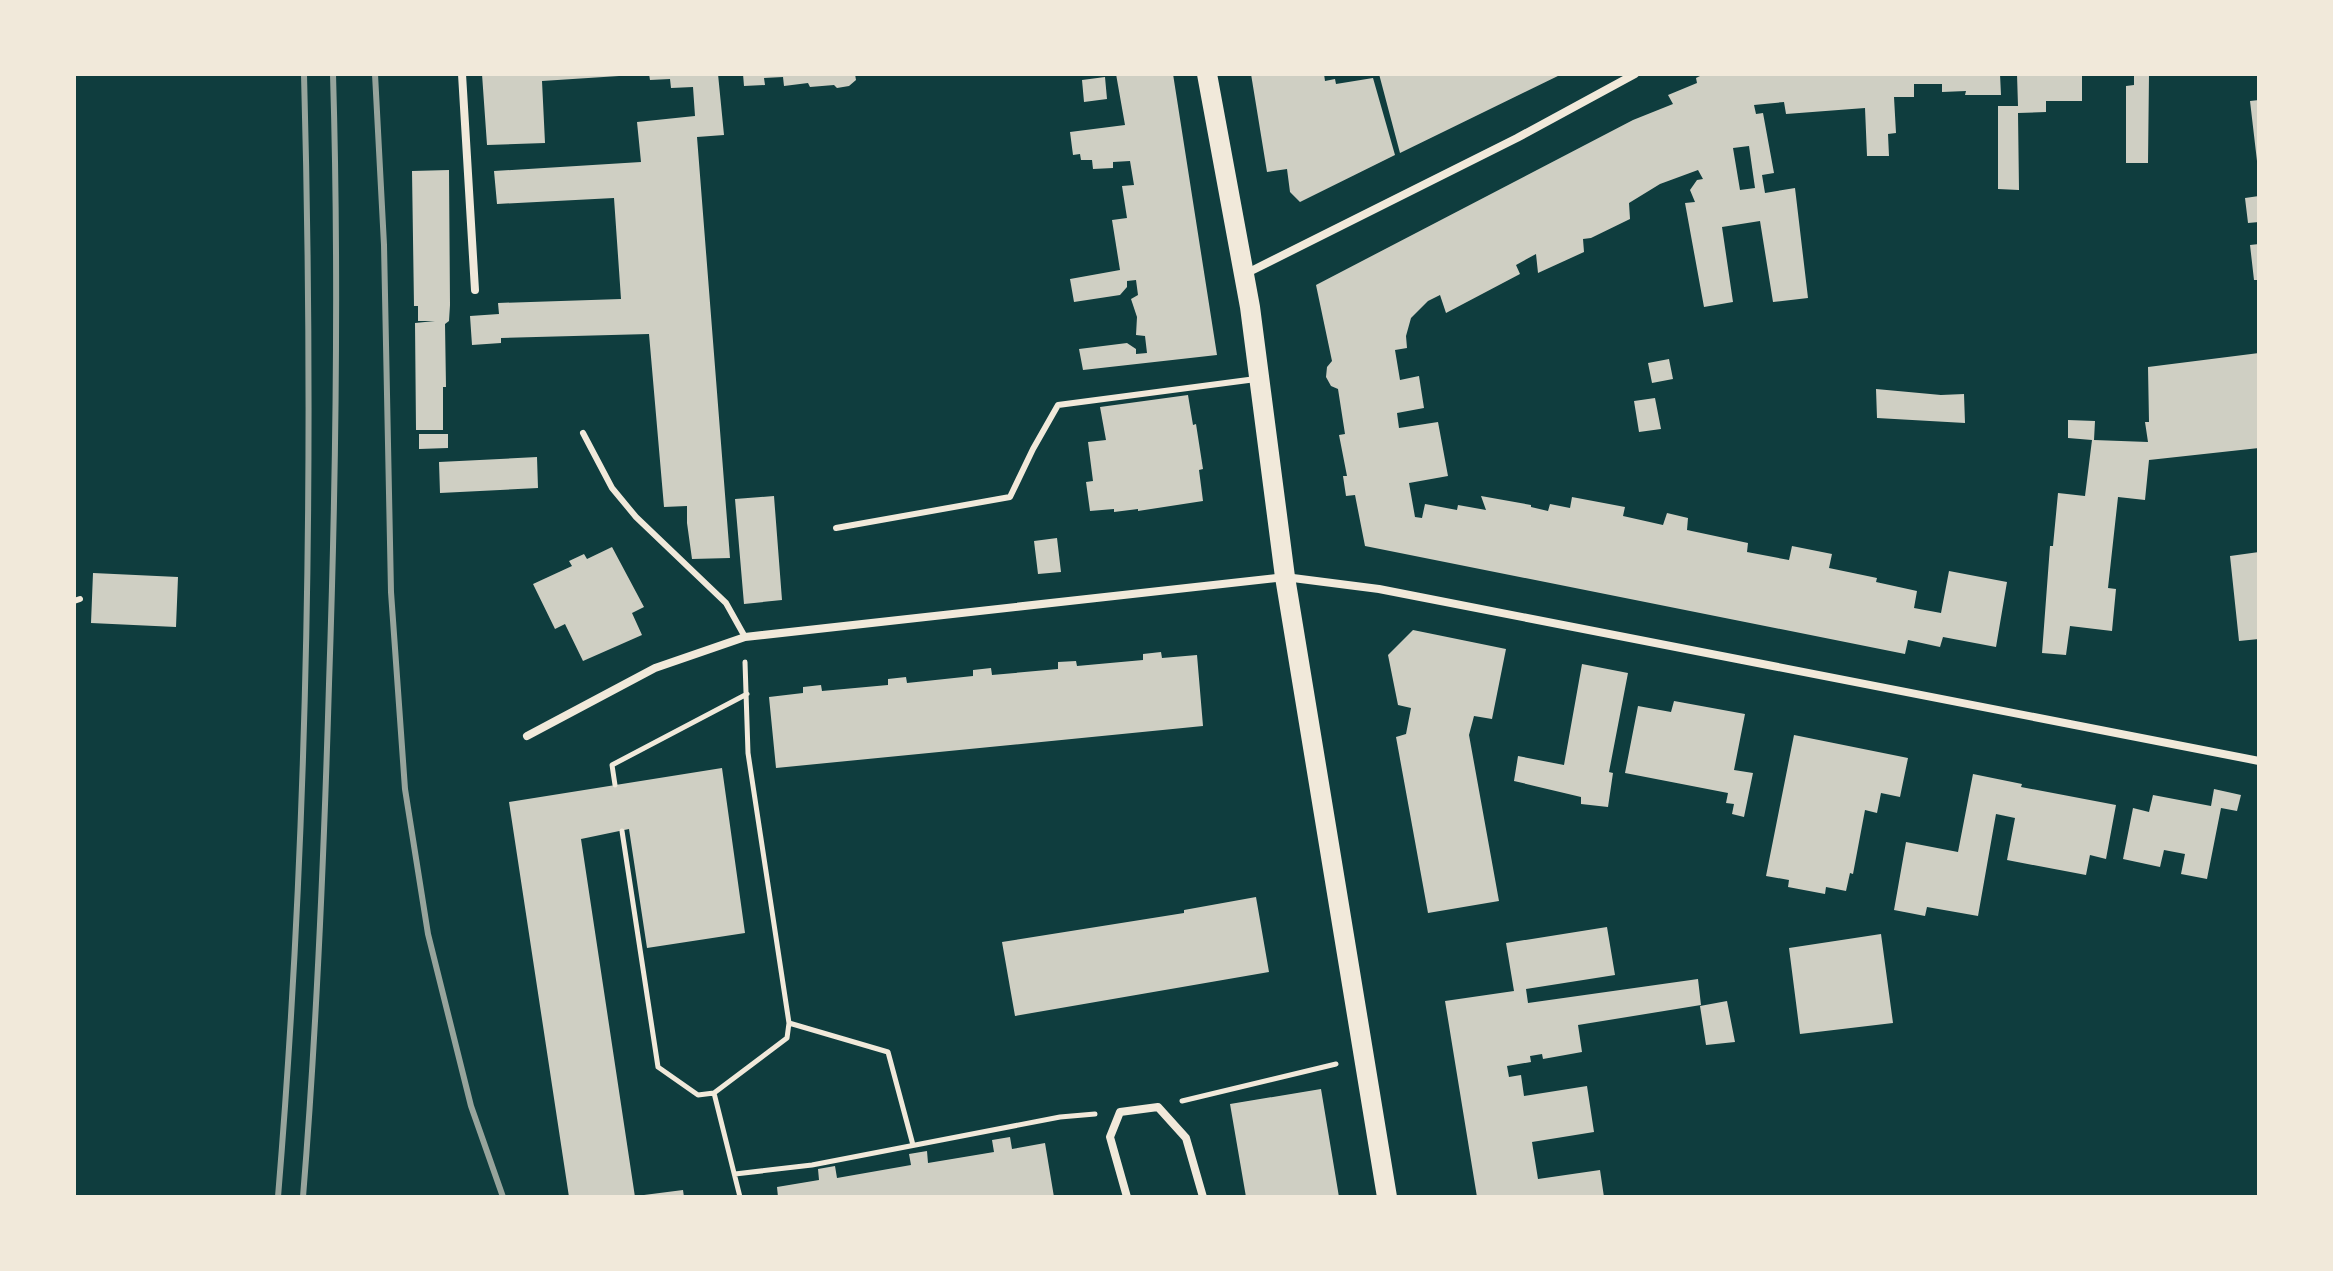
<svg xmlns="http://www.w3.org/2000/svg" width="2333" height="1271" font-family="'Sofia Sans Condensed',sans-serif">
	<rect width="100%" height="100%" fill="#0f3d3e"/>
	<path fill="#cfcfc3" fill-rule="evenodd" d="M482 74H619V76L542 81 545 143 487 145Z
		M649 74H718L724 135 697 137 730 558 692 559 687 523V506L664 507 649 334 501 338V343L472 345 470 316 499 314 498 303 621 299 614 198 497 204 494 171 641 162 637 122 695 116 693 87 671 88 670 79 650 80Z
		M743 74H855L856 80 849 86 837 88 834 85 810 87 808 83 784 86 783 77 764 78 765 85 744 86Z
		M1116 74H1173L1217 355 1083 370 1079 349 1127 343 1136 349V354L1147 353 1145 336 1136 335 1137 317 1131 299 1138 295 1136 280 1127 281V287L1120 295 1074 302 1070 279 1120 270 1112 220 1127 218 1122 186 1134 185 1130 161 1113 162V168L1093 169 1092 160H1081L1080 154 1073 155 1070 132 1125 125Z
		M1251 74H1324L1325 81 1335 79 1336 84 1373 78 1395 155 1300 202 1290 192 1287 169 1267 172Z
		M1379 74 1394 76 1562 74 1400 153Z
		M1704 74H2000L2001 95H1965L1966 91 1942 92V84H1914V97H1894L1896 133 1888 134 1889 156H1867L1865 108 1786 114 1784 102 1754 105 1756 114 1763 113 1774 173 1762 175 1765 193 1795 188 1808 298 1773 302 1760 221 1722 227 1733 302 1704 307 1685 203 1695 202 1690 190 1697 180 1703 179 1698 170 1660 184 1629 203 1630 219 1591 238 1583 239 1584 252 1538 273 1536 254 1516 265 1520 274 1446 313 1440 295 1428 301 1411 318 1406 336 1407 348 1395 350 1400 380 1419 376 1424 408 1397 413 1399 428 1438 422 1448 476 1409 483 1415 517 1422 518 1425 504 1457 510 1458 505 1486 510 1481 496 1531 505V507L1548 511 1550 504 1570 508 1572 497 1625 507 1623 516 1663 525 1667 513 1688 518 1687 530 1748 543 1747 552 1789 560 1792 546 1832 554 1829 568 1877 578 1876 582 1917 591 1914 608 1941 613 1949 571 2007 582 1996 647 1943 637 1940 647 1908 640 1905 654 1365 546 1355 495 1346 496 1343 476H1347L1339 435 1345 434 1338 389 1331 386 1326 377 1327 367 1332 361 1316 285 1633 120 1673 104 1668 95 1697 83 1696 78ZM1749 146 1755 188 1740 190 1733 148Z
		M2017 74H2082V101H2046V112L2018 113 2019 190 1998 189V106H2018Z
		M2134 74H2149L2148 163H2126V86L2134 85Z
		M1105 77 1107 99 1084 102 1082 80Z
		M2259 100V161H2257L2250 101Z
		M449 170 450 305 449 321 445 324 446 387H443V430H416L415 323 435 321H418V306H414L412 171Z
		M2259 196V222L2248 223 2245 198Z
		M2259 244V280H2254L2250 245Z
		M2259 353V448L2149 460 2145 500 2118 497 2108 588 2116 589 2112 631 2070 626 2066 655 2042 653 2050 546H2053L2058 493 2085 496 2092 440 2068 438V420L2095 421 2094 440 2148 442 2145 422H2149L2148 367Z
		M1669 359 1673 379 1652 383 1648 363Z
		M1876 389 1941 395 1964 394 1965 423 1877 418Z
		M1188 395 1193 425 1196 424 1203 469 1199 470 1203 501 1138 511V509L1114 512V509L1090 511 1086 482 1093 481 1088 442 1106 440 1100 407Z
		M1655 398 1661 429 1639 432 1634 401Z
		M419 434H448V448L419 449Z
		M537 457 538 488 440 493 439 462Z
		M774 496 782 600 744 604 735 499Z
		M1057 538 1061 572 1038 574 1034 541Z
		M612 547 644 607 632 613 642 635 583 661 565 624 555 629 533 584 572 566 569 561 584 554 587 559Z
		M2259 552V639L2239 641 2230 556Z
		M93 573 178 577 176 627 91 623Z
		M1413 630 1506 649 1492 719 1474 716 1469 735 1499 901 1428 913 1396 737 1406 734 1411 708 1398 705 1388 655Z
		M1161 652 1162 658 1197 655 1203 726 776 768 769 697 803 693V687L821 685 822 691 888 685V679L906 677 907 683 973 676V670L991 668 992 675 1058 669V662L1076 661 1077 666 1143 660V654Z
		M1582 664 1628 673 1609 772 1613 773 1608 807 1581 804V797L1514 781 1518 756 1564 765Z
		M1674 701 1745 714 1734 770 1753 773 1744 817 1732 814 1734 804 1726 803 1728 793 1625 773 1638 706 1671 712Z
		M1794 735 1908 758 1900 797 1881 793 1877 813 1865 810 1853 874 1850 873 1846 891 1826 887 1825 894 1788 887 1789 880 1766 876Z
		M722 768 745 933 647 948 629 829 581 839 635 1197H569L509 802Z
		M1973 774 2022 784 2021 787 2116 805 2106 859 2090 855 2086 875 2007 860 2015 818 1996 814 1978 916 1927 907 1925 916 1894 910 1906 842 1958 852Z
		M2214 789 2241 795 2237 811 2221 808 2207 879 2181 874 2185 854 2164 850 2160 867 2123 859 2133 808 2149 812 2153 795 2211 806Z
		M1256 897 1269 972 1015 1016 1002 942 1184 913V910Z
		M1607 927 1615 975 1526 989 1528 1003 1698 979 1701 1005 1578 1025 1582 1052 1543 1059 1542 1054 1530 1056 1531 1062 1507 1066 1509 1077 1521 1075 1524 1096 1587 1086 1594 1132 1532 1142 1538 1179 1600 1170 1604 1197H1477L1445 1001 1514 991 1506 943Z
		M1881 934 1893 1023 1800 1034 1789 948Z
		M1727 1001 1735 1042 1706 1045 1700 1006Z
		M1321 1089 1339 1197H1246L1230 1104Z
		M1010 1137 1012 1149 1045 1143 1054 1197H778L777 1187 819 1180 818 1169 835 1166 837 1178 911 1165 909 1154 927 1151 928 1163 994 1152 992 1140Z
		M683 1190 684 1197H644V1195Z"/>
	<g fill="none" stroke-linecap="round" stroke-linejoin="round">
		<path stroke="#f1e9da" stroke-width="5" d="M615 785 612 765 747 694
			M622 831 658 1067 698 1095 714 1093
			M789 1023 888 1052 913 1145
			M1182 1101 1336 1064
			M735 1174 812 1165 1060 1117 1095 1114
			M740 1197 714 1093 787 1038 789 1023 748 753 745 662"/>
		<path stroke="#f1e9da" stroke-width="6" d="M583 433 612 488 636 517 726 603 745 637
			M836 528 1010 497 1033 449 1058 405 1256 379
			M74 601 80 599"/>
		<path stroke="#f1e9da" stroke-width="8" d="M462 74 475 290
			M1245 274 1517 138 1635 74
			M527 736 655 668 745 637 1285 577 1379 589 2259 761
			M1127 1197 1110 1137 1120 1112 1158 1107 1186 1138 1203 1197"/>
		<path stroke="#f1e9da" stroke-width="20" d="M1207 74 1250 307 1285 577 1387 1197"/>
		<path stroke="#97a49c" stroke-width="6" d="M375 74 384 245 391 592 405 789 428 934 471 1106 503 1197
			M278 1197C309 824 314 448 304 74
			M303 1197C317 1026 324 855 329 684 336 481 339 277 333 74"/>
	</g>
	<rect width="2333" height="1271" fill="none" stroke="#f1e9da" stroke-width="152"/>
</svg>
